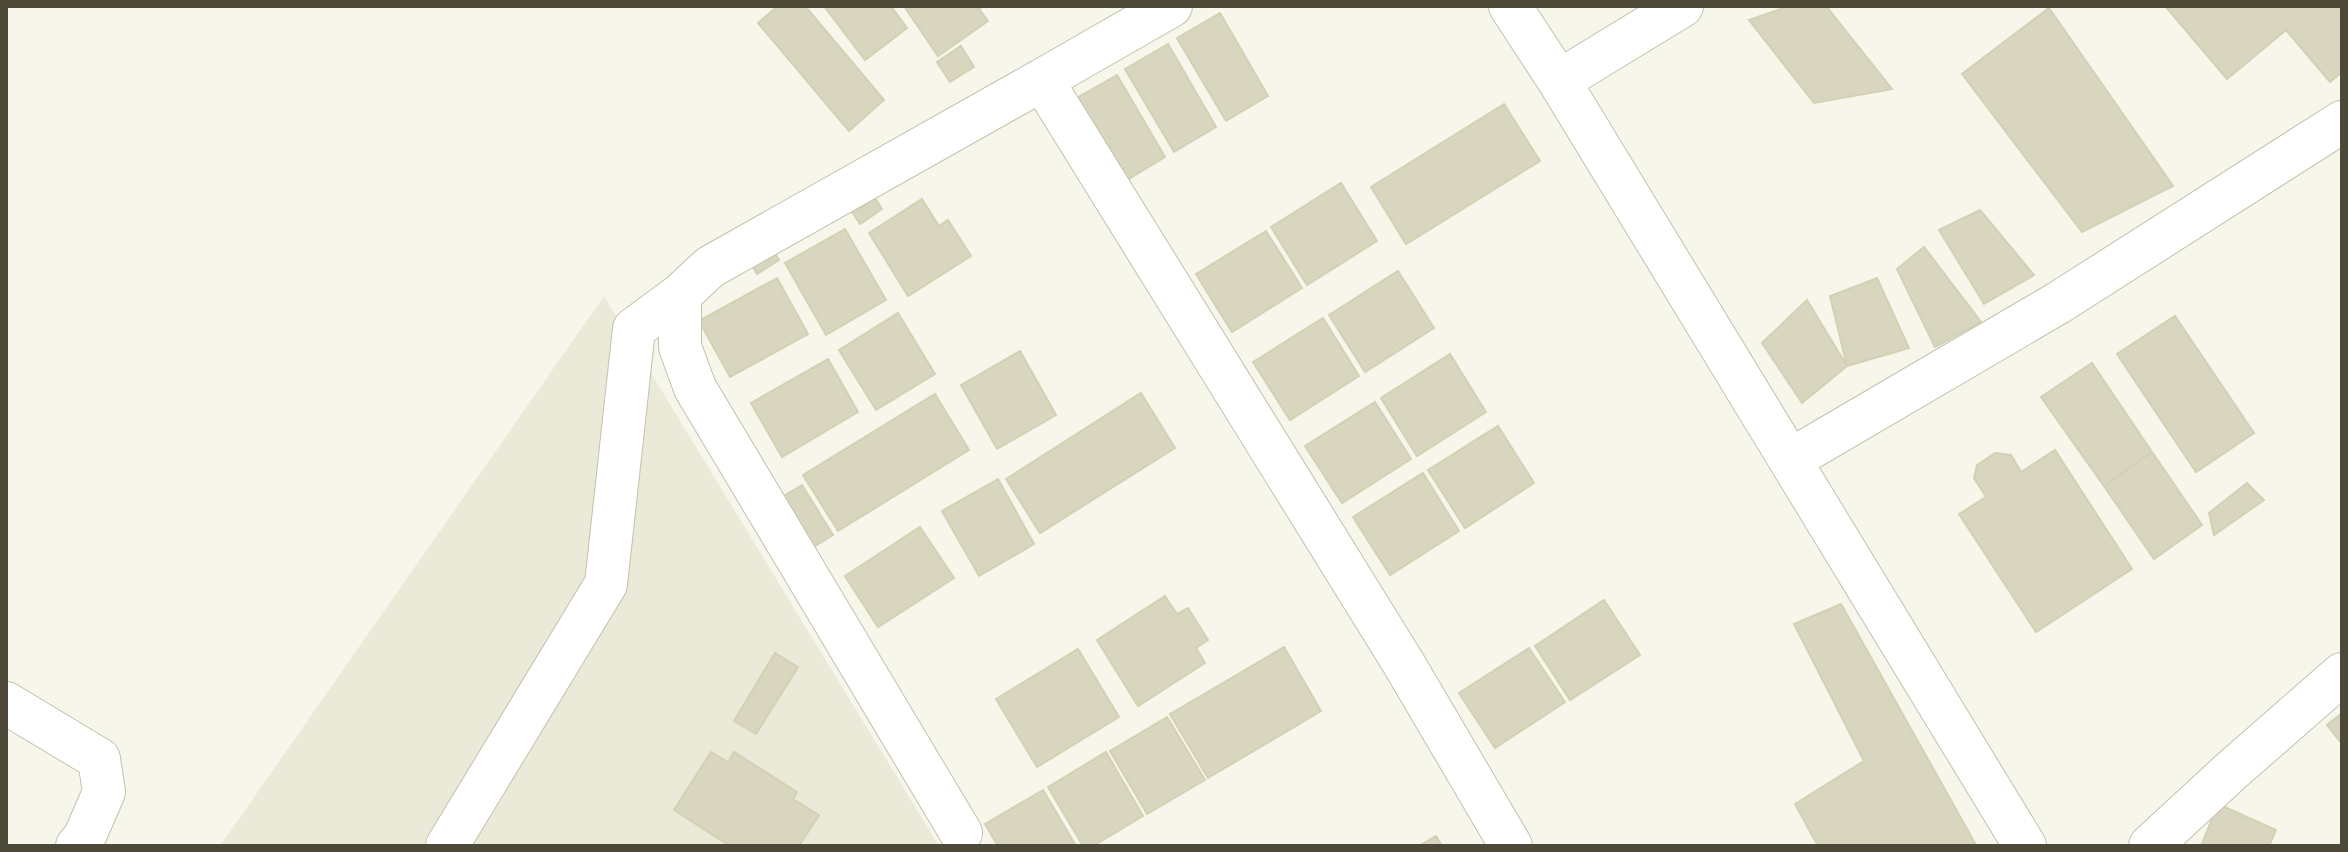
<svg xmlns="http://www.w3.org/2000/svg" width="2348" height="852" font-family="Mulish,sans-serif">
	<rect width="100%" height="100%" fill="#f6f6eb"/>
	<path fill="#ebead9" d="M604 296 939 846H220Z"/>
	<path fill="#d9d6c0" stroke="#d4d0b3" stroke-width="2" d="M778 6H805L884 100 849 131 758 23Z
		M824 6H891L907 28 865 60Z
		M904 6H984L979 9 988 21 938 56Z
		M1790 6H1826L1892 89 1814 103 1749 20Z
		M2165 6H2336L2339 9 2342 6V72L2330 82 2286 30 2227 79Z
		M2049 8 2173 186 2082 232 1962 74Z
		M1220 13 1268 96 1226 121 1177 38Z
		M1168 44 1216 127 1174 152 1125 69Z
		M961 46 974 67 950 82 937 62Z
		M1117 75 1165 157 1122 183 1073 100Z
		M1504 104 1540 161 1406 244 1371 187Z
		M1341 183 1377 241 1307 285 1271 227Z
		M873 195 882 209 860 224 851 210Z
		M922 199 939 226 948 220 971 256 908 296 869 233Z
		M1980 210 2034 275 1984 304 1939 230Z
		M845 229 886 300 826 335 785 263Z
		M1266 231 1302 288 1232 332 1196 274Z
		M766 239 779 260 757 274 745 253Z
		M1924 247 1981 322 1935 347 1897 269Z
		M1398 271 1434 328 1365 372 1329 315Z
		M777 278 808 334 730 377 699 321Z
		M1877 278 1909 348 1847 366 1830 296Z
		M1807 300 1847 366 1802 403 1762 343Z
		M898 313 935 374 876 410 839 350Z
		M2175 316 2254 433 2196 472 2117 354Z
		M1323 318 1359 376 1290 420 1253 362Z
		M1020 351 1056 415 997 449 961 385Z
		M1450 354 1486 412 1417 456 1381 398Z
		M828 359 858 412 782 457 751 403Z
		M2092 363 2152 452 2104 486 2041 397Z
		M1141 393 1175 448 1040 533 1006 479Z
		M935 394 969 450 838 531 803 475Z
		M1375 402 1411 459 1342 503 1305 446Z
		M1498 426 1534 483 1465 528 1428 470Z
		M2055 450 2132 569 2036 632 1959 514 1986 497 1974 478 1977 465 1995 453 2011 455 2021 472Z
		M2152 452 2202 525 2154 559 2104 486Z
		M1423 473 1459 531 1390 575 1353 517Z
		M998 479 1034 544 979 576 942 511Z
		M2247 483 2264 500 2214 535 2209 513Z
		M802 485 833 535 809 550 777 500Z
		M920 527 954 578 878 627 845 576Z
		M1165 596 1177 614 1188 608 1208 640 1196 648 1205 663 1138 706 1097 640Z
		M1604 600 1640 655 1570 700 1535 646Z
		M1841 604 1976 845 1975 846H1818L1795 804 1864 761 1794 624Z
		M1284 647 1321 711 1208 778 1170 714Z
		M1529 648 1565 702 1495 748 1459 693Z
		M1078 649 1119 717 1037 767 996 699Z
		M775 653 798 667 756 734 734 721Z
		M2342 713V744L2327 725Z
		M1167 717 1205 780 1147 814 1110 751Z
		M711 752 728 762 734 752 797 792 793 799 819 815 799 846H730L674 810Z
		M1106 752 1143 816 1093 846H1083L1048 787Z
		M1043 790 1076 846H998L985 824Z
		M2218 804 2276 830 2269 846H2201Z
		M1436 836 1442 846H1419Z"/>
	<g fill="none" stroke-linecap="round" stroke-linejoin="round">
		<defs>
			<path id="minor" d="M1171 6 1042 80 1404 664 1511 846
				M1510 6 1559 81 2025 846
				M1559 81 1682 6
				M1790 460 2058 303 2342 122
				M6 703 99 759 104 792 84 838 77 846
				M961 833 695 388 680 347V295L710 267 1042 80
				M447 846 606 584 634 329 680 295
				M2150 846 2230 772 2342 674"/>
		</defs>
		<use href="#minor" stroke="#c3c1ad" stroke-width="44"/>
		<use href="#minor" stroke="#fff" stroke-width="42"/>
	</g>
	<rect width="2348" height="852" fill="none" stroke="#4c4938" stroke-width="16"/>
</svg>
